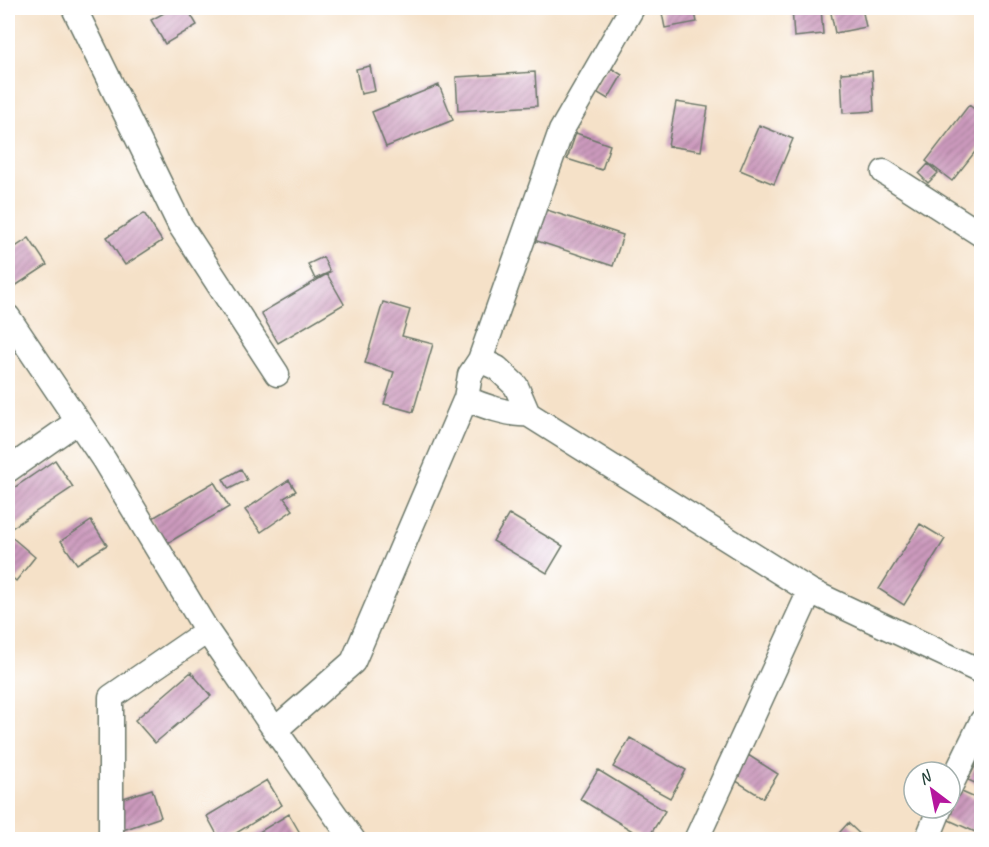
<svg xmlns="http://www.w3.org/2000/svg" width="989" height="847" font-family="Caveat,sans-serif">
	<defs>
		<pattern id="building-hatch" width="6" height="6" patternUnits="userSpaceOnUse" patternTransform="scale(1.5)"><rect width="6" height="6" fill="#cc9abd"/><path d="M-1 1l2-2M0 6l6-6M5 7l2-2" fill="none" stroke="#a57f9a"/></pattern>
	</defs>
	<rect width="100%" height="100%" fill="#fff"/>
	<filter id="ink" filterUnits="userSpaceOnUse"><feTurbulence type="fractalNoise" baseFrequency=".0167" numOctaves="2"/><feDisplacementMap in="SourceGraphic" scale="12" xChannelSelector="R" yChannelSelector="G"/><feConvolveMatrix kernelMatrix="1 2 1 2 8 2 1 2 1" color-interpolation-filters="sRGB"/></filter>
	<filter id="wash" filterUnits="userSpaceOnUse"><feTurbulence type="fractalNoise" baseFrequency=".008" numOctaves="4" result="noise"/><feDisplacementMap in="SourceGraphic" scale="24" xChannelSelector="R" yChannelSelector="G"/><feGaussianBlur stdDeviation="1.35" result="paint"/><feColorMatrix in="noise" values="0 0 0 0 0 0 0 0 0 0 0 0 0 0 0 0 0 1.4 0 .05"/><feComposite in="paint" operator="in"/></filter>
	<g filter="url(#wash)">
		<rect width="100%" height="100%" fill="#f5e1c8"/>
		<g id="blocks">
			<path fill="url(#building-hatch)" d="M173 8H187L197 25 165 44 151 20Z
				M661 8H694L697 22 665 28Z
				M792 8H821L823 34 794 37Z
				M830 8H862L866 27 835 33Z
				M370 66 375 91 361 94 356 69Z
				M608 66 622 75 608 99 593 90Z
				M872 71 874 111 843 113 841 73Z
				M535 72 537 106 458 111 456 77Z
				M439 85 453 120 386 147 372 112Z
				M676 102 708 107 701 151 668 146Z
				M969 105 982 115V143L952 181 926 161Z
				M759 125 793 139 774 184 740 170Z
				M576 133 610 145 602 170 567 159Z
				M928 164 938 173 928 183 919 174Z
				M544 209 623 235 613 266 534 240Z
				M144 213 162 241 125 265 107 237Z
				M29 238 47 265 9 290 8 287V252Z
				M323 257 330 272 315 279 308 264Z
				M327 274 344 304 278 343 261 313Z
				M383 302 410 310 402 336 433 344 413 412 384 404 394 372 365 363Z
				M55 460 73 487 10 529 8 524V492Z
				M241 469 247 480 229 489 223 479Z
				M289 480 296 491 284 498 293 510 261 532 245 510Z
				M214 482 229 507 166 544 151 519Z
				M509 514 563 546 547 573 493 541Z
				M91 521 107 545 77 564 61 541Z
				M920 524 945 539 904 605 879 589Z
				M8 534 35 557 16 581 8 574Z
				M191 672 211 696 155 743 135 720Z
				M630 738 686 770 670 798 613 767Z
				M982 753V786L968 780Z
				M748 755 778 774 763 798 733 779Z
				M598 770 665 811 647 840 580 799Z
				M267 780 282 805 225 840H220L207 816Z
				M152 789 161 817 123 830 114 801Z
				M955 789 982 801V835L942 817 950 808V799Z
				M289 814 304 840H246Z
				M848 823 866 840H833Z"/>
		</g>
	</g>
	<g filter="url(#ink)">
		<use href="#blocks" fill-opacity="0" stroke="#6a7668" stroke-width="1.5"/>
		<g fill="none" stroke-linecap="round" stroke-linejoin="round">
			<defs>
				<path id="minor" d="M74 8 180 225 277 374
					M884 172 982 235
					M8 317 104 460 207 631 275 730 353 840
					M480 360 497 368 516 386 528 414 810 591 982 672
					M466 398C479 405 513 416 528 414
					M8 470 78 421
					M275 730 353 662 466 398 470 375 480 360 561 131 632 8
					M950 787 982 721
					M111 840V697L207 631
					M696 840 810 591
					M927 840 940 808"/>
			</defs>
			<use href="#minor" stroke="#6a7668" stroke-width="27"/>
			<use href="#minor" stroke="#fff" stroke-width="24"/>
		</g>
	</g>
	<rect width="989" height="847" fill="none" stroke="#fff" stroke-width="30"/>
	<g transform="translate(932 790) rotate(328)"><circle r="28" fill="#ffffff" stroke="#a5b1ae" stroke-width="1.5"/>
	<path d="M0-4.5L10 22L0 15L-10 22Z" fill="#b5179e"/>
	<text y="-9" font-size="16" font-weight="bold" text-anchor="middle" fill="#1f3d34">N</text>
	</g>
</svg>
